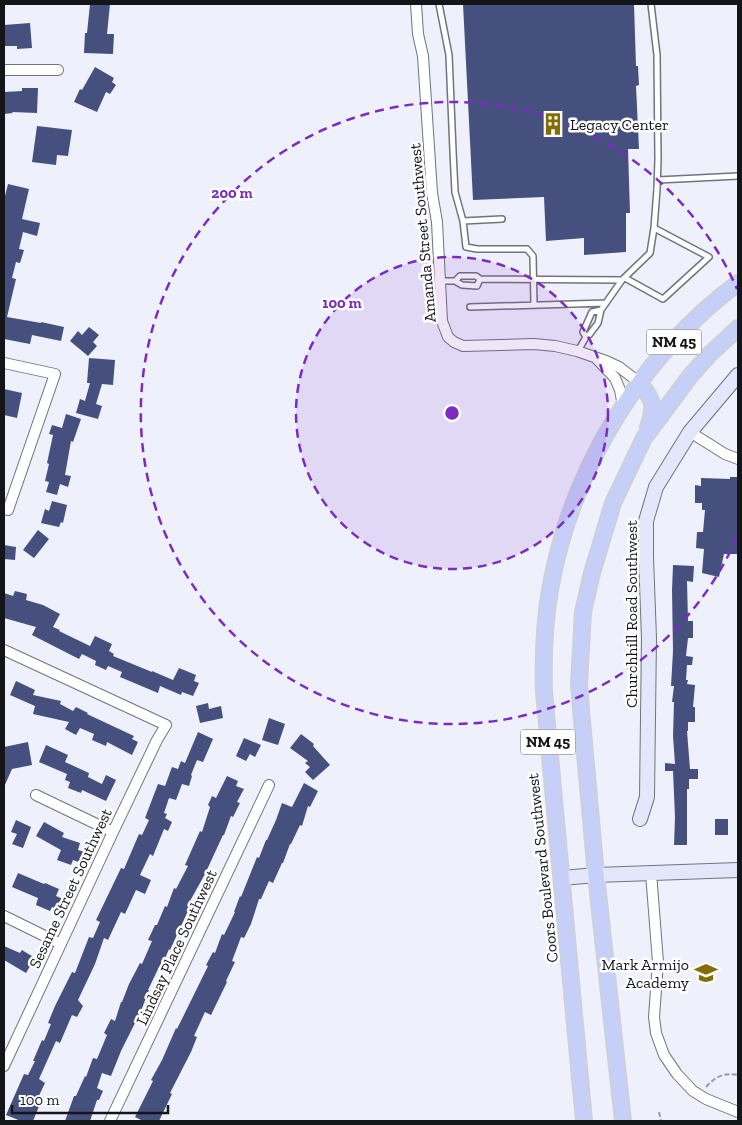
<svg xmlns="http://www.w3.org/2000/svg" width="742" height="1125" font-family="'Zilla Slab',serif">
	<rect width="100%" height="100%" fill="#eef1fc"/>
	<path fill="#45507e" d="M90 4H110L107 34H114L113 54 84 53 85 33H87Z
		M463 4H634L636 66H638L639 85 636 86 639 149H628L630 213H626V252L584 255V238L546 241 544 197 473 200Z
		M30 23 32 48 17 49V46H5L4 25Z
		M95 67 114 78 112 82 116 85 110 94 106 92 97 112 74 102 80 89 82 90Z
		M22 88H38L37 113 12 112 13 113 4 114V92L22 91Z
		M37 126 72 130 68 156 57 155 56 165 32 162Z
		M8 184 29 189 22 219 40 223 37 236 23 232 19 249 24 250 20 263 16 262 12 278 16 279 7 317 41 323V322L64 327 61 341 32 335 30 344 4 339V200Z
		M89 327 99 335 93 342 97 346 88 356 70 341 78 331 82 335Z
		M89 358 115 360 113 385 102 384 96 404 102 406 98 419 76 413 80 399 85 401 90 383H87Z
		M4 389 22 393 17 418 4 415Z
		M66 414 81 419 73 442 71 441 65 475 71 476 68 487 60 484 57 495 46 492 49 482 45 481 49 464 47 463 53 435 49 434 52 425 62 428Z
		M730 477H738V554H724L719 577 702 573 704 549 696 548 697 532H703L705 510H702V503H695V485L701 486V478L730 479Z
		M52 501 67 505 63 523 61 522 59 527 41 523 45 509 49 511Z
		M38 530 49 539 34 558 23 550Z
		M4 545 16 547 15 560 4 559Z
		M673 565 694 566 693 582 687 581 688 621H693V638H688L686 656 693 657 692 665H687L686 680H688L687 684 695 685 693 707H695V722H688V731H687L690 769H698V779H689V789H687V845H674L675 817 673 771H665V763L675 764 673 736 674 702H672L674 686H671L673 651 672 590Z
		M15 591 27 594 26 600 43 605 60 614 53 627 60 630 59 631 90 646 95 636 112 644 109 651 114 654 113 656 152 672V671L173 680 179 668 196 675 194 681 199 683 193 696 182 692 181 695 160 686 158 693 120 677 122 672 108 666 106 670 95 665 96 661 82 654 79 659 32 635 36 627 4 618V593L13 596Z
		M16 681 35 690 33 695 61 701 60 704 73 711 76 707 88 713 87 714 134 736 132 739 138 742 132 755 107 742 106 746 92 740 94 734 80 728 76 735 65 729 69 722 33 714 35 706 10 695Z
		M208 703 209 709 221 706 223 718 200 723 196 706Z
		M269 718 285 724 278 745 262 740Z
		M198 732 213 739 203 762 197 760 191 775 192 776 189 786 182 784 176 800 169 798 164 813 167 814 165 818 172 822 168 831 164 829 153 856 150 854 140 875 151 880 145 894 136 890 125 914 121 912 108 940 104 938 95 964 78 1000 83 1006 77 1017 72 1015 60 1043 56 1041 39 1079 45 1083 36 1102 40 1104 33 1121H21L6 1115 24 1074 28 1075 35 1061H33L42 1040 44 1041 51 1024 48 1023 55 1006 72 972 75 973 89 937 93 938 100 922 96 920 121 868 124 869 139 834 142 835 149 820 145 818 158 784 165 786 172 767 178 769 181 761 185 763Z
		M301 734 314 744 313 746 330 765 313 780 305 772 310 767 305 763 308 761 290 748Z
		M244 738 261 745 255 757 250 754 246 761 236 756Z
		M28 742 32 765 12 769 4 787V747Z
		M46 745 68 755 65 762 89 773 88 777 102 784 106 775 116 780 106 801 82 790 81 793 68 788 70 782 65 780 67 774 39 762Z
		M227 776 238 781 236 786 244 789 237 802 240 803 233 817 231 816 224 835H223L205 874 190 901 192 902 188 911 170 950 169 949 161 968 159 967 148 990H149L139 1016H140L137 1024 135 1023 121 1051 111 1076 102 1073 97 1088 103 1091 99 1100H97L90 1121H65L74 1096H76L85 1076 86 1077 93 1058 97 1059 107 1035 104 1033 111 1019 115 1021 121 1002H122L129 984 140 963 142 964 152 941 148 940 155 925H157L165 906 167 907 174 888 176 889 188 866 185 865 200 831 202 832 210 807 208 805 212 796 216 798Z
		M304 783 318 791 310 807 308 806 302 826 300 825 291 844H290L283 863H282L273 883 269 881 261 899H259L251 924 244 938 241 937 232 961 235 962 226 981 227 982 211 1015 205 1012 194 1036 197 1037 191 1052 170 1093 172 1094 159 1121H143L135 1117 153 1081 151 1080 162 1060 176 1028 177 1029 208 966 206 965 213 952 215 953 222 934 224 935 235 912H234L240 896 241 897 257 857 259 858 266 840H267L276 820 282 803 292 807Z
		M715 819H728V835H715Z
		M16 820 31 827 23 848 12 844 17 834 11 832Z
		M44 822 64 833 62 837 80 843 78 850 85 852 81 863 73 860 71 865 57 860 61 850 36 836Z
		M18 873 44 884 45 883 59 889 56 896 63 899 59 910 52 907 50 911 36 905 38 898 12 887Z
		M4 946 20 953 22 950 35 958 26 973 4 960Z"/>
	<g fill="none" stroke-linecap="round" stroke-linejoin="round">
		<defs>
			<path id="lane" d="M439 4 449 55 453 151 455 192 463 221 466 247 477 249H527L533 256 534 305
				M658 180 738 176
				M463 221 502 219
				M625 278 663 299 709 257 654 228
				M440 281H455L460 276H476L480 279 622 280 650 253 654 228 657 189 658 159 657 55 651 4
				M455 281 462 285 477 286 480 279
				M470 307 606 303
				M601 310 622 280
				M578 351 586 337 589 335 598 323 601 310 592 312 583 332 586 337"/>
			<path id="street" d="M416 4 418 34 423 56 432 193 437 222 442 321 448 337 454 342 463 346 534 344 555 346 577 351 606 361 619 367 640 383
				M4 70H58
				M596 358 615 378 620 390 623 406
				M4 363 55 374 8 510 4 508
				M690 432 725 454 738 459
				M4 650 166 725 157 740 113 832 4 1066
				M36 795 113 832
				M651 873 658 962 654 1017 656 1033 664 1055 677 1074 693 1091 706 1099 738 1112
				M4 916 61 944
				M110 1121 269 785"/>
			<path id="secondary" d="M640 819 647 797 649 638 646 557V521L656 487 690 432 738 375
				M562 878 596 875 738 870"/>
			<path id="primary" d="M640 383C653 400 656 405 648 427
				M584 1121 544 692C543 658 544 624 550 590 571 470 640 356 738 283
				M623 1121 596 875 582 721 579 684 583 612 592 573 613 503 644 438 691 375 710 354 738 328"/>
		</defs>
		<use href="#lane" stroke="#71747d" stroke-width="8"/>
		<use href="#street" stroke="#71747d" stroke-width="12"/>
		<use href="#secondary" stroke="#71747d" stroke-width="16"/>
		<use href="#primary" stroke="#d0d0d1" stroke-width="18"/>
		<path stroke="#999ca4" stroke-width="2" stroke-dasharray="5 2.5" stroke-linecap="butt" d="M706 1087C715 1077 724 1072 738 1075
			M659 1112 661 1121"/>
		<use href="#lane" stroke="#fff" stroke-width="5"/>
		<use href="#street" stroke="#fff" stroke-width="10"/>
		<use href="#secondary" stroke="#e2e7fb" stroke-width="14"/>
		<use href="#primary" stroke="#c5cff7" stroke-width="15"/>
	</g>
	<circle cx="452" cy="413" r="156" fill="#7b2cbf" fill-opacity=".12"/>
	<g fill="none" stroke="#7b2cbf" stroke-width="2.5" stroke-dasharray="9 6">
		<circle cx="452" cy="413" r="156"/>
		<path d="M737 537A311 311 0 1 1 737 289"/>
	</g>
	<defs>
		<symbol id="building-bare" viewBox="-9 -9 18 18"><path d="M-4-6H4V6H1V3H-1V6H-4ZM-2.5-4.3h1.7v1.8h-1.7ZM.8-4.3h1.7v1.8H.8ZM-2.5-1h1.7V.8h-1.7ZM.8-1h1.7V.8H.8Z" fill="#846c08" stroke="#fff" stroke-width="2.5" paint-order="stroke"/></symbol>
		<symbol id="school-bare" viewBox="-9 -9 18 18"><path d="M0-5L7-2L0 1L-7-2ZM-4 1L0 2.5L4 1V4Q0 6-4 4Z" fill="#846c08" stroke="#fff" stroke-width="2.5" paint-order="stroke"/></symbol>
	</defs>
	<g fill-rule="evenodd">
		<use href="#building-bare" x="537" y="108" width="32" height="32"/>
		<use href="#school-bare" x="690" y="957" width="32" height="32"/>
	</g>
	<g text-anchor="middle" stroke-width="5" stroke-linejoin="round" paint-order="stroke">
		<g fill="#fff" stroke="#5a5b5e" stroke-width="1">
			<rect x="646.5" y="329.5" width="55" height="25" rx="4"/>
			<rect x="520.5" y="729.5" width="55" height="25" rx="4"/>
		</g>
		<g font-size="15" font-weight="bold" fill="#141519">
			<text x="674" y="347">NM 45</text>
			<text x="548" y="747">NM 45</text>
		</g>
		<g font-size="16" fill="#141519" stroke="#fff" text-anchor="start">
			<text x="570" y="130">Legacy Center</text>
			<text x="689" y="970" text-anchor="end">Mark Armijo<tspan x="689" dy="18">Academy</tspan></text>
		</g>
		<g font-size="16" fill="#141519" stroke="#fff">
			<text transform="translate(422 233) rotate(-95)" y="6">Amanda Street Southwest</text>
			<text transform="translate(631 614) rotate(-90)" y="6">Churchhill Road Southwest</text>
			<text transform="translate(542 868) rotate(-96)" y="6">Coors Boulevard Southwest</text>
			<text transform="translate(70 888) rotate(-65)" y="6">Sesame Street Southwest</text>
			<text transform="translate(176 947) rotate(-65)" y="6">Lindsay Place Southwest</text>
		</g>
	</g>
	<circle cx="452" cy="413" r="8" fill="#7b2cbf" stroke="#fff" stroke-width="2.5"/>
	<g font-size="15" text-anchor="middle" font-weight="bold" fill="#7b2cbf" stroke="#fff" stroke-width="5" stroke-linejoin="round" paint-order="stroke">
		<text x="232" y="198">200 m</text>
		<text x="342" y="308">100 m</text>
	</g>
	<rect width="742" height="1125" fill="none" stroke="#141519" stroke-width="10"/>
	<path d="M12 1105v8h156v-8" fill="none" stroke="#141519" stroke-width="2.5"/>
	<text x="20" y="1105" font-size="15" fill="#141519" stroke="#ffffff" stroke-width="4" paint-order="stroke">100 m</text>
</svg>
